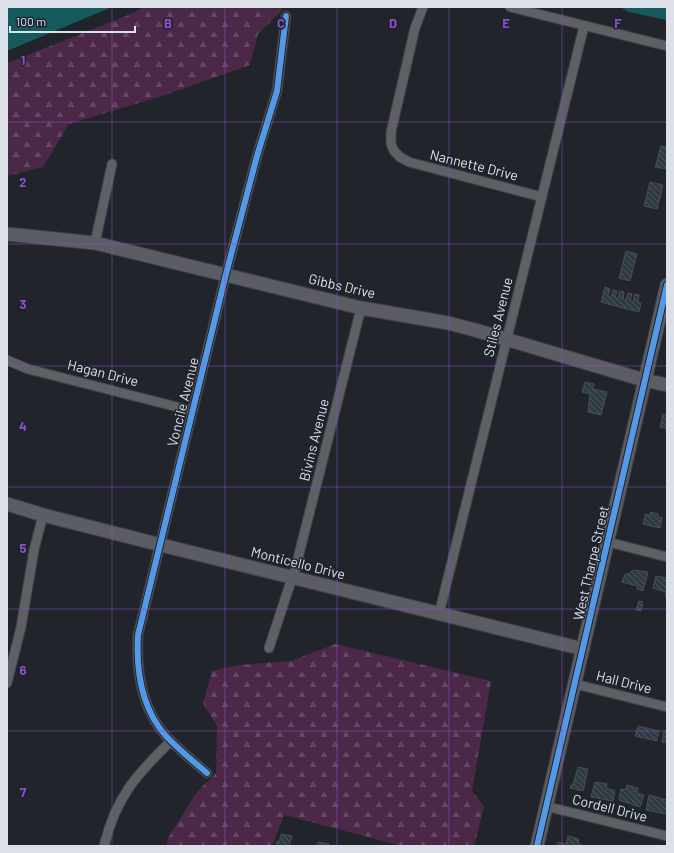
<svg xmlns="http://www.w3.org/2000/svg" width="674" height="853" font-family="Barlow,sans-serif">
	<defs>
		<pattern id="forest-firs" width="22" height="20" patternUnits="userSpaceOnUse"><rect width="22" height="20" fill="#4b2848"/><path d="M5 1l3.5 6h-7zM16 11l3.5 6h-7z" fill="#644762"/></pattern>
		<pattern id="building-back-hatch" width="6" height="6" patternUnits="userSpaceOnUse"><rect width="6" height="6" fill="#2f3b43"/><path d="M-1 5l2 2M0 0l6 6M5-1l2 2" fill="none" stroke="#4d575e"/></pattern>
	</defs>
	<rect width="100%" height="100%" fill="#21242a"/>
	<path fill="url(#forest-firs)" d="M145 7H281L282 10 258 34 250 65 162 96 69 124 43 167 7 176V63L126 16Z
		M335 644 491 681 472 791 484 806 474 846H402L284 815 272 846H166L168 838 197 792 216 773 217 726 203 703 212 671 238 665 291 661Z"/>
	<path fill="#155b5d" d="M7 7H112L7 51Z
		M620 7H667V20L629 12Z"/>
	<path fill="url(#building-back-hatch)" stroke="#4a4e53" d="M661 146 667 147V169L655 167Z
		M650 182 663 185 657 209 644 206Z
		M626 251 637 254 630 281 619 278Z
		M605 287 610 289 608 297H611L613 290 617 291 615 298H618L620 291 624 292 623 300H626L628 293 632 294 630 301 633 302 635 294 639 295 638 303H641L639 312 601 302Z
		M585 382 594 384 592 391 594 389 607 392 601 415 588 412 590 394 582 392Z
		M663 414 667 415V429L660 427Z
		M651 512 658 514V517L662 518 660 528 643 524 645 514 650 515Z
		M633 570 648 572 643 591 637 589V586L622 582 625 574H628Z
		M656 576 667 578V596H665L666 592 653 588Z
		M639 601 643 602 641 611 636 610Z
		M638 726 659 731 657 741 635 736Z
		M664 731 667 732V743L662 742Z
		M578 767 588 769 583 791 570 788 571 785H573Z
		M595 782 607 784 606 788 615 791 613 801 591 797Z
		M627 785 638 788 637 793 644 795 640 807 619 800 621 789 625 790Z
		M649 795 667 800V814L646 810Z
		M281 834 292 836 289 846H276L277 841 279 842Z
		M568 836 579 839 578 844 585 846H557L558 842 566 844Z
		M318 842 329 844V846H317Z"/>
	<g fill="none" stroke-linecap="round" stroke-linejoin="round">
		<defs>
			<path id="street" d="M423 7 415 28 391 132V144L394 151 400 157 409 162 542 197
				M510 7 667 46
				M95 243 112 164
				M7 360 28 369 193 411
				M608 542 667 557
				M293 578 361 308
				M439 614 584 26
				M269 648 292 578
				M7 683 21 627 34 550 43 515
				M575 684 667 707
				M207 773C193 761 178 749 166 736 141 708 136 670 138 635L226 274 257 156 277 91 286 16
				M545 806 667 836
				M104 846C116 797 136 775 171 741"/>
			<path id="secondary" d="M7 234 95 243 361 308 448 323 475 330 644 380 667 385
				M7 504 43 515 161 545 583 649
				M537 846 667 285"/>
		</defs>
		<use href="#street" stroke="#3d4045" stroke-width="11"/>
		<use href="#secondary" stroke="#3d4045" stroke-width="15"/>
		<use href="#street" stroke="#5d6064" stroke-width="9"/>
		<use href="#secondary" stroke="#5c5c65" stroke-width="13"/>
		<defs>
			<path id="cycleway" d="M207 773C193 761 178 749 166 736 141 708 136 670 138 635L226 274 257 156 277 91 286 16
				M537 846 667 285"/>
		</defs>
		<use href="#cycleway" stroke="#1d232e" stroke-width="8"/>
		<use href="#cycleway" stroke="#5399e6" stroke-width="6"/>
	</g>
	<path fill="none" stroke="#8e50c7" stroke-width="1" stroke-opacity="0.55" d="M112 7V846M225 7V846M337 7V846M449 7V846M562 7V846M7 122H667M7 244H667M7 366H667M7 487H667M7 609H667M7 731H667"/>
	<g text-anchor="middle" stroke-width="3" stroke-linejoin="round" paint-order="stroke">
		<g font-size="14" fill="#dce0e8" stroke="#1d232e">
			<text transform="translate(474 165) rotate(14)" y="5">Nannette Drive</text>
			<text transform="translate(342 286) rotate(13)" y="5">Gibbs Drive</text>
			<text transform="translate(498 317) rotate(-76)" y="5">Stiles Avenue</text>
			<text transform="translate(103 373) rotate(14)" y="5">Hagan Drive</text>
			<text transform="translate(183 402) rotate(-76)" y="5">Voncile Avenue</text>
			<text transform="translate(314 440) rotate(-76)" y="5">Bivins Avenue</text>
			<text transform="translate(298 563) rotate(14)" y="5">Monticello Drive</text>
			<text transform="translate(591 563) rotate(-77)" y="5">West Tharpe Street</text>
			<text transform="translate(624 682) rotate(14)" y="5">Hall Drive</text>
			<text transform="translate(610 808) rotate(14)" y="5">Cordell Drive</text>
		</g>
	</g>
	<g font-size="13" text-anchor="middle" font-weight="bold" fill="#8e50c7" stroke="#1d232e" stroke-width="3" stroke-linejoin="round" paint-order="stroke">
		<text x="168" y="28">B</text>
		<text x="281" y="28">C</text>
		<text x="393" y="28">D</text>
		<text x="506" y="28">E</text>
		<text x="618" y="28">F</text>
		<text x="23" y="65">1</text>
		<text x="23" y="187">2</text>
		<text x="23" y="309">3</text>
		<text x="23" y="431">4</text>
		<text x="23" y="553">5</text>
		<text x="23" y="675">6</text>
		<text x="23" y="797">7</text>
	</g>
	<rect width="674" height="853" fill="none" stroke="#dce0e8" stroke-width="16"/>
	<path d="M10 26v6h125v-6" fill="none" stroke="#dce0e8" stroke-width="2"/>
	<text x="16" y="26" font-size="12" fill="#dce0e8" stroke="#1d232e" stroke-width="3" paint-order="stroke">100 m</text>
</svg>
